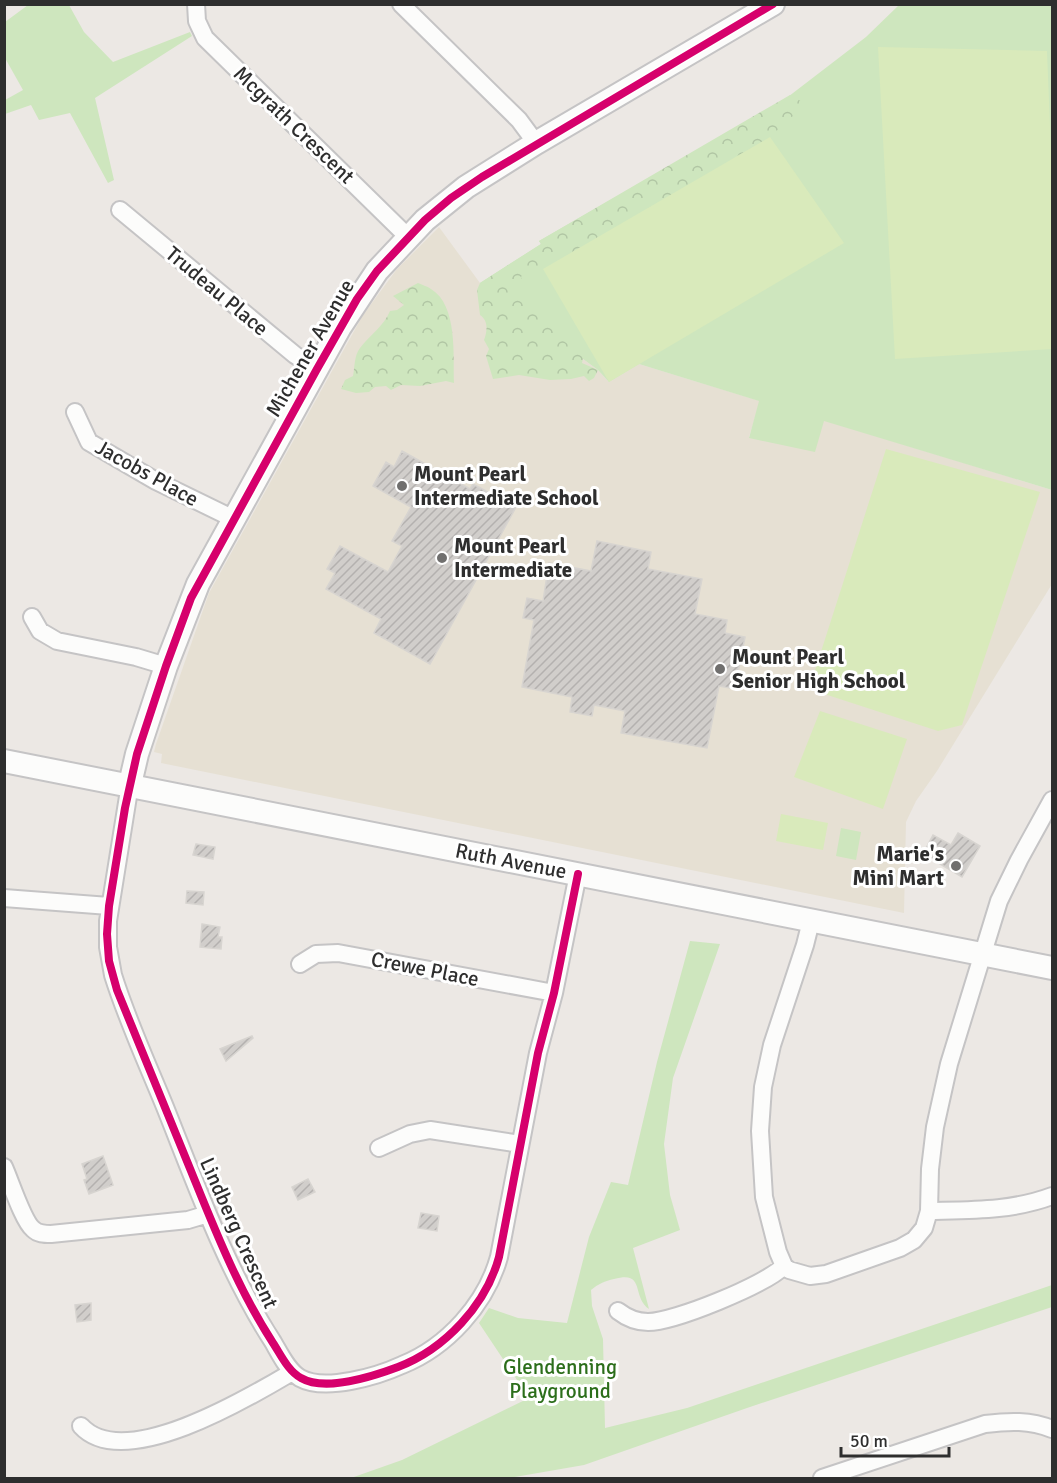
<svg xmlns="http://www.w3.org/2000/svg" width="1057" height="1483" font-family="Signika,sans-serif">
	<defs>
		<pattern id="forest-crowns" width="20" height="18" patternUnits="userSpaceOnUse" patternTransform="scale(1.5)"><rect width="20" height="18" fill="#cee6be"/><path d="M2 6a3 3 0 1 1 6 0M12 15a3 3 0 1 1 6 0" fill="none" stroke="#b1c6a4"/></pattern>
		<pattern id="building-hatch" width="6" height="6" patternUnits="userSpaceOnUse" patternTransform="scale(1.5)"><rect width="6" height="6" fill="#d1cecb"/><path d="M-1 1l2-2M0 6l6-6M5 7l2-2" fill="none" stroke="#b4b1af"/></pattern>
	</defs>
	<rect width="100%" height="100%" fill="#ece8e4"/>
	<path fill="#e6e0d3" d="M439 227 480 283 598 370 609 382 639 364 760 401 749 437 823 420 1052 490V584L937 771 916 801 906 822 904 913 161 763 162 754 154 752 156 744 209 593 363 315 397 269Z"/>
	<path fill="#cee6be" d="M28 5H69L84 32 113 62 190 32 192 36 95 98 114 180 108 183 70 113 39 120 31 105 5 114V100L23 90 5 58V22Z
		M899 5H1052V490L824 421 815 452 749 438 759 401 639 364 609 382 598 370 480 283 541 244 539 241 780 103 866 37Z
		M841 828 861 832 856 860 836 856Z
		M690 941 720 944 673 1078 664 1144 670 1195 680 1230 633 1248 649 1309C631 1296 646 1270 614 1279 605 1281 598 1284 591 1290L592 1306 603 1339 605 1428 687 1408 1052 1285V1307L747 1408 584 1465 509 1478H351L402 1460 529 1398 479 1323 489 1308 518 1318 567 1323 589 1237 611 1182 628 1185 657 1062Z"/>
	<path fill="url(#forest-crowns)" d="M790 95 806 104 770 137 543 269 527 268 521 277 527 302 547 314 565 342 584 354 582 363 598 370 594 378 589 381 584 376 571 379 550 380 519 375 493 379 486 356 489 349 484 340C487 332 489 321 480 315L477 290 480 283 541 244 539 241Z
		M418 283C422 285 427 286 431 289 458 305 453 356 454 383L446 381 420 386 401 385 391 390 386 386 375 387 369 392 356 393 341 389 345 380 353 376C355 366 354 356 360 348 370 335 384 326 390 311L397 310 404 305 393 296Z"/>
	<path fill="#d9eabb" d="M878 47 1047 51 1052 176V349L895 359Z
		M770 137 844 243 609 382 543 269Z
		M886 449 1040 492 962 725 938 731 809 689Z
		M820 711 907 739 883 809 794 777Z
		M781 814 828 823 823 850 776 841Z"/>
	<path fill="url(#building-hatch)" stroke="#d7d4d0" stroke-width="1.5" d="M402 451 470 489 473 484 516 507 430 664 374 633 381 619 326 589 335 573 327 569 340 546 388 572 402 546 392 541 411 507 373 486 386 462 394 467Z
		M597 541 651 552 648 569 702 579 695 614 727 620 725 633 745 637 735 689 719 686 707 748 621 733 625 711 594 705 592 716 570 712 572 697 522 687 534 620 523 618 527 598 543 601 549 563 591 571Z
		M958 833 980 846 962 877 923 854 933 835 951 845Z
		M196 844 215 847 213 859 193 855Z
		M187 891 204 892 203 905 186 903Z
		M202 924 220 927 218 937H222L221 949 200 947Z
		M252 1036 253 1038 226 1061 220 1049Z
		M103 1156 113 1185 89 1194 84 1180 87 1179 82 1164Z
		M308 1179 315 1192 298 1200 292 1187Z
		M421 1213 439 1216 437 1231 418 1228Z
		M91 1303V1320L77 1322 75 1305Z"/>
	<g fill="none" stroke-linecap="round" stroke-linejoin="round">
		<defs>
			<path id="street" d="M196 4 197 21 205 38 408 237
				M401 4 519 120 536 143
				M120 210 295 355 317 369
				M75 412 89 442 156 481 234 519
				M32 617 40 631 57 641 136 657 166 666
				M130 784 108 921V947L113 975C127 1020 147 1063 165 1107 197 1187 226 1269 273 1342 280 1354 288 1371 300 1378 325 1392 378 1376 402 1365 447 1347 486 1304 499 1257L538 1053 554 993 578 874
				M4 898 109 906
				M811 921 805 945 772 1045 763 1087 760 1131 764 1197 778 1252 784 1266 789 1270 810 1276 826 1274 900 1248 914 1240 924 1228 929 1211 930 1169 935 1127 949 1064 999 901 1019 860 1052 800
				M300 964 316 954 338 953 554 993
				M379 1148 410 1134 430 1130 520 1144
				M4 1167C10 1180 23 1221 33 1229 38 1234 44 1234 51 1234L188 1220 208 1214
				M929 1211C972 1210 1012 1211 1052 1196
				M618 1311C627 1318 636 1322 648 1322 674 1322 765 1285 784 1266
				M81 1426C124 1473 250 1397 292 1372
				M822 1478 985 1424C1009 1421 1030 1420 1052 1429"/>
			<path id="secondary" d="M4 761 1052 968
				M130 784 137 754 166 666 198 584 340 327 377 271 425 220 466 187 536 143 773 4"/>
		</defs>
		<use href="#street" stroke="#c5c4c5" stroke-width="20"/>
		<use href="#secondary" stroke="#c5c4c5" stroke-width="26"/>
		<use href="#street" stroke="#fcfcfb" stroke-width="16"/>
		<use href="#secondary" stroke="#fcfcfb" stroke-width="22"/>
		<defs>
			<path id="cycleway" d="M578 874 554 993 538 1053 499 1257C486 1305 445 1349 398 1367 374 1376 325 1392 301 1378 288 1371 281 1355 273 1343 238 1289 215 1230 191 1171 166 1111 142 1050 117 990L109 961 107 934 109 906 125 808 137 754 166 666 191 598 317 369 357 299 377 271 425 220 451 198 482 177 773 4"/>
		</defs>
		<use href="#cycleway" stroke="#fff" stroke-width="11"/>
		<use href="#cycleway" stroke="#d6006c" stroke-width="8"/>
	</g>
	<g fill="#706f6e" stroke="#fff" stroke-width="2">
		<circle cx="402" cy="486" r="6"/>
		<circle cx="442" cy="558" r="6"/>
		<circle cx="720" cy="669" r="6"/>
		<circle cx="956" cy="866" r="6"/>
	</g>
	<g text-anchor="middle" stroke-width="6" stroke-linejoin="round" paint-order="stroke">
		<g font-size="21" fill="#2e2e2e" stroke="#fff">
			<text transform="translate(294 125) rotate(44)" y="7">Mcgrath Crescent</text>
			<text transform="translate(217 291) rotate(40)" y="7">Trudeau Place</text>
			<text transform="translate(310 348) rotate(-60)" y="7">Michener Avenue</text>
			<text transform="translate(147 473) rotate(29)" y="7">Jacobs Place</text>
			<text transform="translate(511 861) rotate(11)" y="7">Ruth Avenue</text>
			<text transform="translate(425 969) rotate(11)" y="7">Crewe Place</text>
			<text transform="translate(239 1233) rotate(66)" y="7">Lindberg Crescent</text>
		</g>
		<g font-size="21" font-weight="bold" fill="#2e2e2e" stroke="#fff" text-anchor="start">
			<text x="414" y="481">Mount Pearl<tspan x="414" dy="24">Intermediate School</tspan></text>
			<text x="454" y="553">Mount Pearl<tspan x="454" dy="24">Intermediate</tspan></text>
			<text x="732" y="664">Mount Pearl<tspan x="732" dy="24">Senior High School</tspan></text>
			<text x="944" y="861" text-anchor="end">Marie's<tspan x="944" dy="24">Mini Mart</tspan></text>
		</g>
		<g font-size="21" fill="#2c6e1b" stroke="#fff">
			<text x="560" y="1374">Glendenning<tspan x="560" dy="24">Playground</tspan></text>
		</g>
	</g>
	<rect width="1057" height="1483" fill="none" stroke="#2e2e2e" stroke-width="12"/>
	<path d="M841 1447v9h108v-9" fill="none" stroke="#2e2e2e" stroke-width="3"/>
	<text x="850" y="1447" font-size="18" fill="#2e2e2e" stroke="#ffffff" stroke-width="4.5" paint-order="stroke">50 m</text>
</svg>
